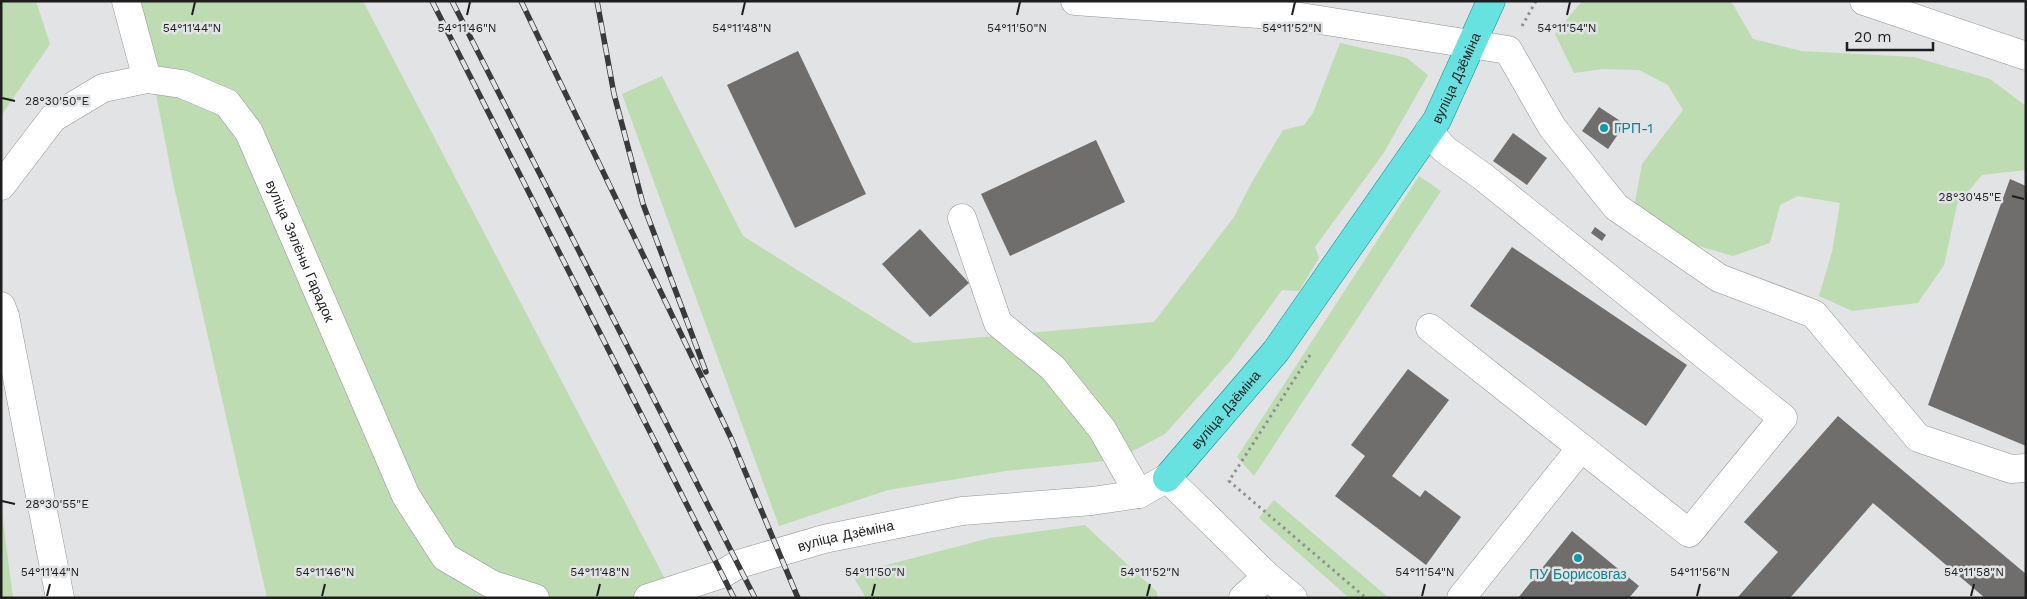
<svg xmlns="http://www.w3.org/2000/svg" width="2027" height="599" font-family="'Work Sans',sans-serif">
	<rect width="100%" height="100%" fill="#e2e3e5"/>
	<path fill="#bddcb1" d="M1 1H36L50 44 1 116Z
		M138 1H363L675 598H267L173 182Z
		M1582 1H1731L1753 39 1801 51 1914 57 1990 79 2026 106V170L1982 175 1957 205 1944 265 1918 303 1852 311 1819 296 1832 252 1840 203 1798 196 1780 205 1770 243 1733 256 1675 239 1635 202 1642 164 1683 110 1668 85 1639 70 1603 69 1574 73 1555 34Z
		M1340 43 1407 58 1428 75 1383 154 1315 247 1319 258 1299 291 1282 290 1231 360 1165 434 1116 460 1006 471 888 490 779 526 622 94 662 76 743 236 914 343 1154 322 1234 217 1252 182 1283 130 1304 125 1313 113Z
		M1419 176 1441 191 1254 476 1237 457Z
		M1274 500 1389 598H1349L1259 518Z
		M1 505 13 598H1Z
		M1085 525 1157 592 1158 598H866L852 574 990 538Z"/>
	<path fill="#706e6d" d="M798 51 866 194 795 228 727 85Z
		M1599 107 1625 124 1608 149 1582 131Z
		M1513 133 1547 158 1527 185 1493 161Z
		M1096 140 1125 202 1010 256 981 194Z
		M2010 179 2026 186V446L1928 405Z
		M1595 227 1606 235 1602 241 1591 233Z
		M920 229 969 283 930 317 882 264Z
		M1512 247 1687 365 1646 426 1470 306Z
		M1408 369 1449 400 1392 476 1420 497 1425 490 1461 517 1426 565 1335 496 1365 456 1351 445Z
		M1838 416 2026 574V598H1985L1873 503 1790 598H1737L1778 552 1744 522Z
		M1572 531 1639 586 1629 598H1518Z"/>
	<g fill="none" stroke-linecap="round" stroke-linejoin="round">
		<defs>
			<g id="minor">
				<path d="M126 1 147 79"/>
				<path d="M1075 1 1301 17 1508 50 1552 127 1616 207 1719 278 1814 314 1918 438 2011 469 2026 468"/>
				<path d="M1864 1 2026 56"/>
				<path d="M1429 131 1444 149 1482 176 1783 418 1689 533 1430 328"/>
				<path id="s1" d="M1 186 53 118 103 88 147 79 182 84 227 103 249 132 406 496 445 557 493 585 535 598"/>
				<path d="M962 218 998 323 1053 368 1102 429 1139 494"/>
				<path d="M1 306 5 316 60 598"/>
				<path id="s2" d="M648 598 722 574 739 564 824 539 962 511 1092 501 1139 494 1167 478 1267 576 1293 598"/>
				<path d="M1243 598 1267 576"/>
				<path d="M1461 598 1581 448"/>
			</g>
			<g id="major">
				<path id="s3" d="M1167 478 1276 351 1437 120 1491 1"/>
			</g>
		</defs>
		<use href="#minor" stroke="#939496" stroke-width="29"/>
		<use href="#major" stroke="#0c918f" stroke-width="29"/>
		<path stroke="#8f9091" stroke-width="3" stroke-dasharray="2.5 4" stroke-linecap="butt" d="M1522 26 1536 1
			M1310 355 1229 481 1366 598"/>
		<use href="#minor" stroke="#fff" stroke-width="28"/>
		<use href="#major" stroke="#68e2e0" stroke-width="28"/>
		<defs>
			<path id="rail" d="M432 1 734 598
				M452 1 755 598
				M521 1 731 438 798 598
				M597 1 614 94 643 204 706 372"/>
		</defs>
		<use href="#rail" stroke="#393a3b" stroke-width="5.5"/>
		<use href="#rail" stroke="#e2e3e5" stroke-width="4" stroke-dasharray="11" stroke-linecap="butt"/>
	</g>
	<path fill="none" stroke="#1e1e1f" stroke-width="2" d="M192 15 195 2M467 15 470 2M742 15 745 2M1017 15 1020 2M1292 15 1295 2M1567 15 1570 2M2 98 15 101M2012 196 2024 199M2 501 15 504M47 596 50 584M322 596 325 584M597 596 600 584M872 596 875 584M1147 596 1150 584M1422 596 1425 584M1697 596 1700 584M1971 596 1974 584"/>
	<g fill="#0f9aa8" stroke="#e2e3e5" stroke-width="2">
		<circle cx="1604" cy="128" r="5"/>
		<circle cx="1578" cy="558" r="5"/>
	</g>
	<g text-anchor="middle" stroke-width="5" stroke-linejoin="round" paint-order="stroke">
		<g font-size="14" fill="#1e1e1f" stroke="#e2e3e5">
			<text dy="5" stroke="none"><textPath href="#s3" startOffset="495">вуліца Дзёміна</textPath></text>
			<text dy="5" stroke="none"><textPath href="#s1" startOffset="439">вуліца Зялёны Гарадок</textPath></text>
			<text dy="5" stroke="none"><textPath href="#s3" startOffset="90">вуліца Дзёміна</textPath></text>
			<text dy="5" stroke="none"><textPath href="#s2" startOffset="208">вуліца Дзёміна</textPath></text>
		</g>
		<g font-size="14" fill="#0d838f" stroke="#e2e3e5" text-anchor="start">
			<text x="1614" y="133">ГРП-1</text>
			<text x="1578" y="579" text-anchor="middle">ПУ Борисовгаз</text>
		</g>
	</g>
	<g font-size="12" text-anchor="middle" fill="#1e1e1f" stroke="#e2e3e5" stroke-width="5" stroke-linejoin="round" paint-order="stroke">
		<text x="192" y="32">54°11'44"N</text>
		<text x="467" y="32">54°11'46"N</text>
		<text x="742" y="32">54°11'48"N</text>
		<text x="1017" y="32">54°11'50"N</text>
		<text x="1292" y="32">54°11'52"N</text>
		<text x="1567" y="32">54°11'54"N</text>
		<text x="57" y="105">28°30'50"E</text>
		<text x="1970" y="201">28°30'45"E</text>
		<text x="57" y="508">28°30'55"E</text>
		<text x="50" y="576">54°11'44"N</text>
		<text x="325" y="576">54°11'46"N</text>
		<text x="600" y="576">54°11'48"N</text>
		<text x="875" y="576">54°11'50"N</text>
		<text x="1150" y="576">54°11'52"N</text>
		<text x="1425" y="576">54°11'54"N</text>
		<text x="1700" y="576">54°11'56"N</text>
		<text x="1974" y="576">54°11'58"N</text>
	</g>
	<rect width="2027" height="599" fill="none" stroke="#1e1e1f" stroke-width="5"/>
	<path d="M1847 42v8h86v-8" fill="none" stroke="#1e1e1f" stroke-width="2.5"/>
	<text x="1854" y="42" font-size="15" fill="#1e1e1f" stroke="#e2e3e5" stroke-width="4" paint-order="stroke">20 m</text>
</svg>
